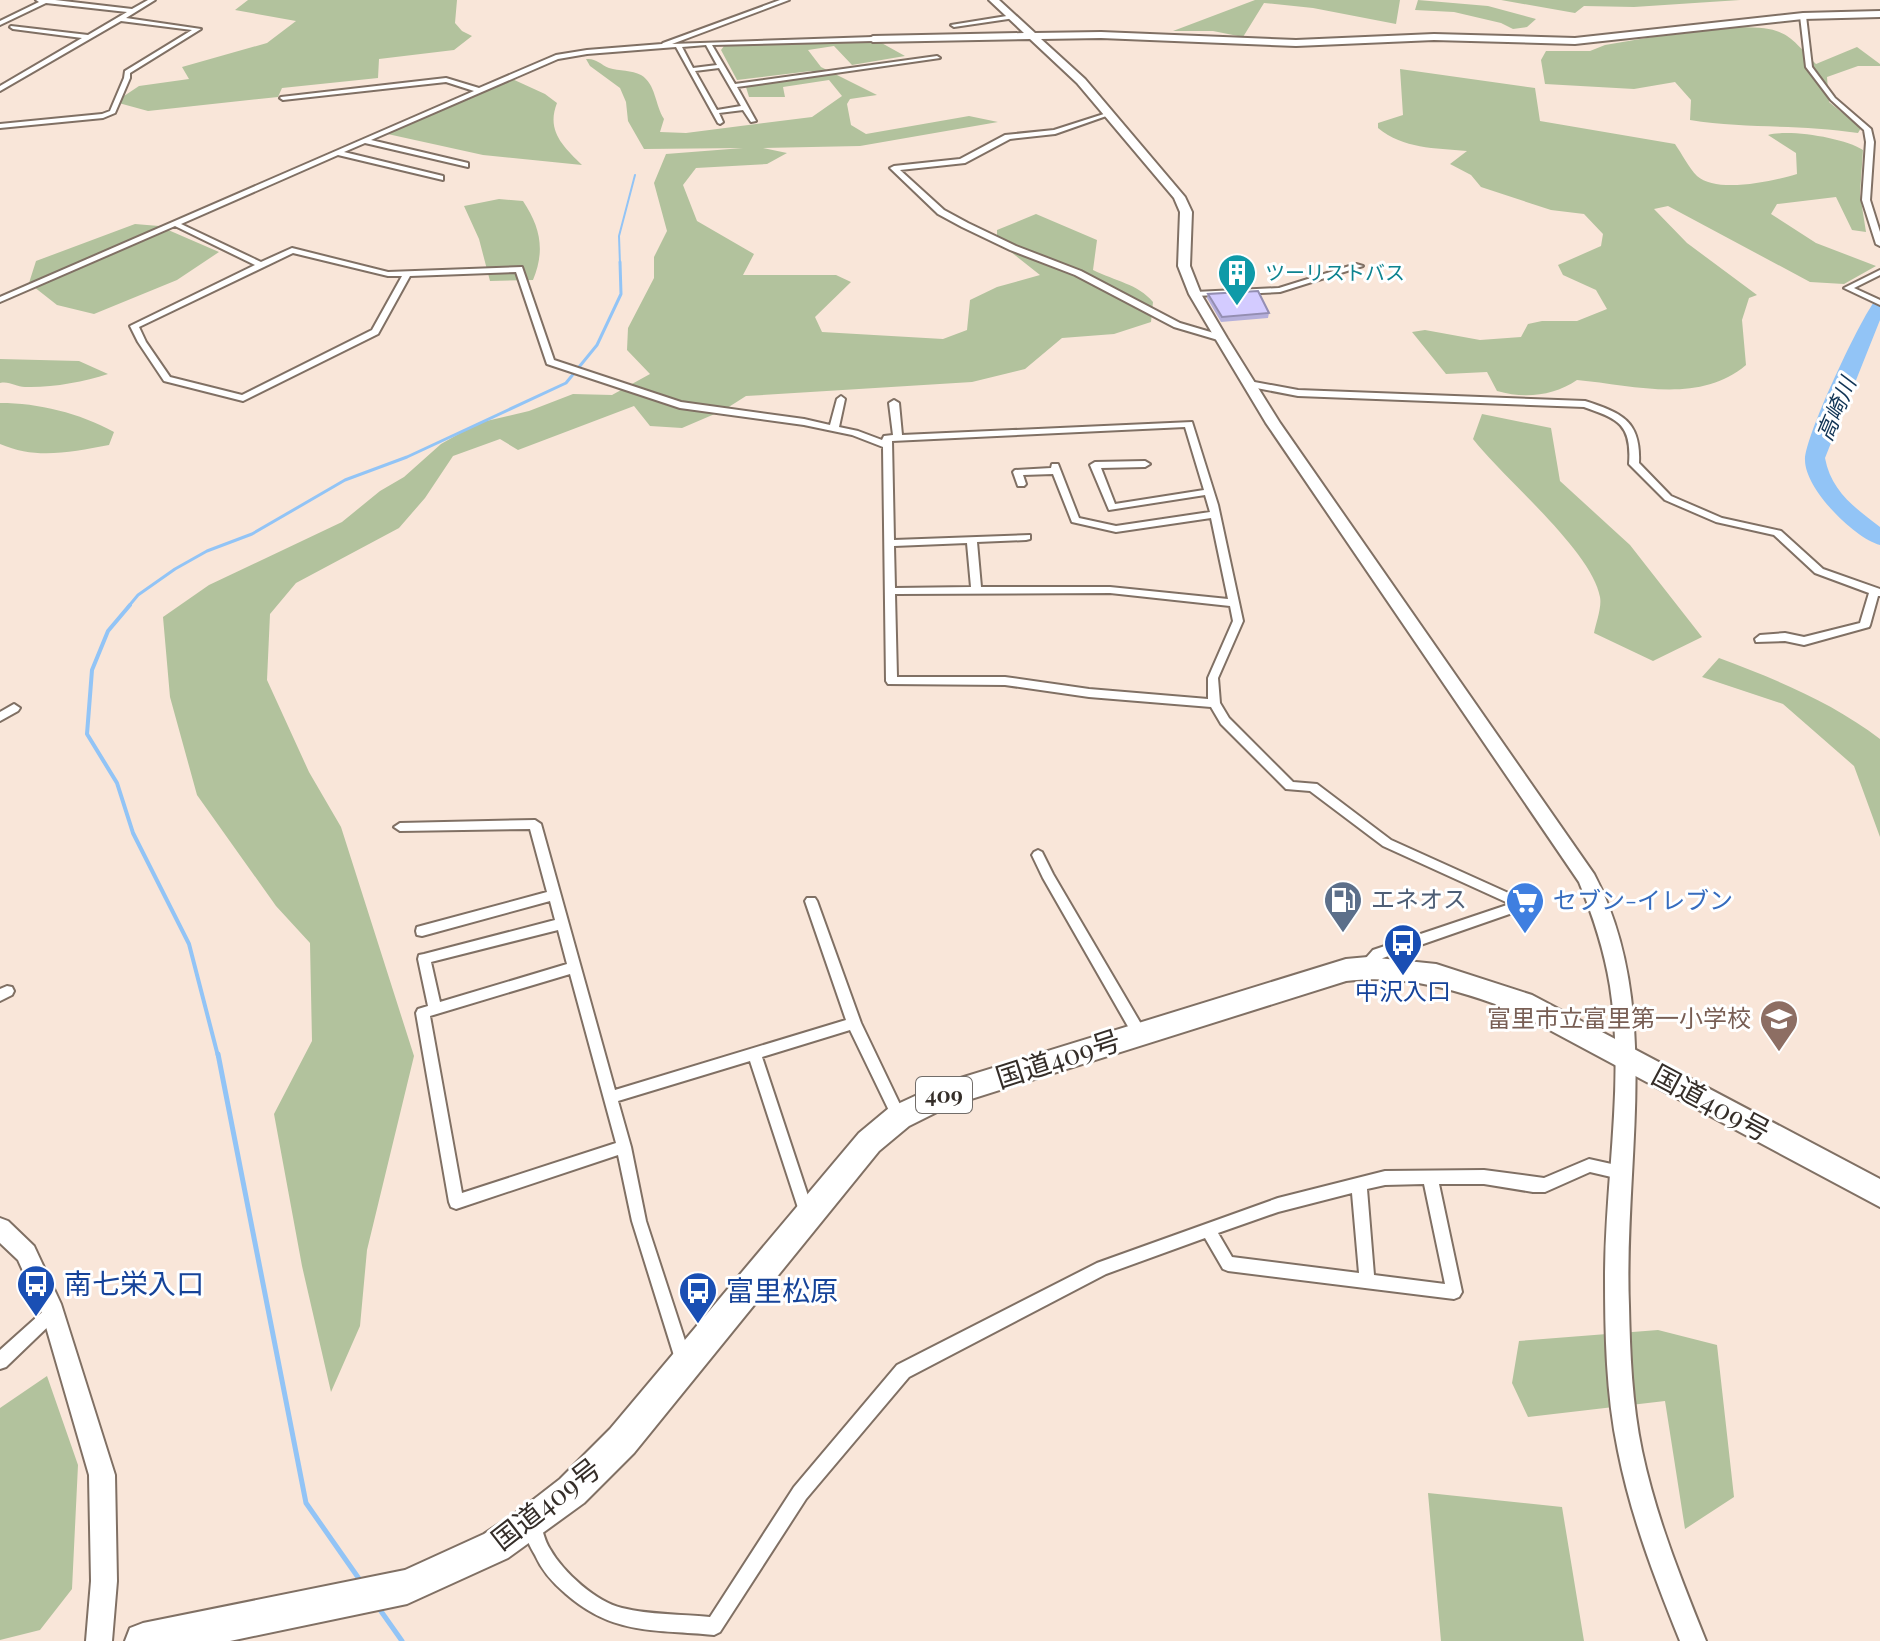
<svg xmlns="http://www.w3.org/2000/svg" width="1880" height="1641" font-family="'Playfair Display','Noto Sans JP',serif">
	<rect width="100%" height="100%" fill="#f9e6d9"/>
	<path fill="#b2c29d" d="M248 0H457L455 23 462 31 472 36 454 50 379 59 378 78 282 88 278 97 148 111 115 102 139 86 189 79 182 67 267 43 296 21 235 10Z
		M1255 0H1400L1396 24 1313 8 1264 3 1243 37 1213 31H1173Z
		M1418 0 1488 6 1536 19 1527 27 1513 29 1501 23 1454 12 1415 10Z
		M1501 0H1740L1634 7 1584 6 1575 13Z
		M1740 27C1785 28 1786 32 1816 64L1857 47 1880 64V66H1858L1827 77 1829 102 1861 128 1858 133C1802 124 1746 129 1690 120L1691 100 1675 82 1634 89 1545 84 1541 60 1546 51H1590L1605 45 1652 37Z
		M878 41 905 56 852 65 834 46 808 50 821 67 877 95 850 99 847 104 851 125 866 134 969 116 998 122 860 146 763 148 787 153 767 164 696 168 683 185 697 221 754 254 743 275H836L851 282 815 317 822 332 943 339 967 330 970 300 997 287 1040 275 997 241V230L1036 214 1097 240 1093 270C1115 281 1138 284 1153 302L1151 322 1114 334 1062 338 1025 369 972 382 746 396 724 410 682 428 650 426 634 406 518 450 500 439 453 456 425 498 399 528 296 583 270 614 267 680 309 772 341 827 414 1056 367 1250 360 1326 331 1392 302 1266 274 1114 312 1041 310 943 276 906 197 795 170 697 163 617 209 585 342 522 380 491 404 477 441 444 478 423 529 411 573 394 612 395 650 374 627 350 628 328 654 278V257L667 231 654 183 666 154 743 148 644 149 628 121 626 102 620 88 590 66 586 59C596 58 600 64 609 68 619 71 632 70 641 75 656 84 655 105 664 119L660 132 686 133 812 117 842 96 829 80 783 87 785 97H749L746 87 822 76 811 71 737 80 721 50 724 46Z
		M1400 69 1535 88 1540 121 1675 144C1682 154 1689 168 1697 176 1717 194 1774 181 1797 174L1796 153 1768 135C1790 129 1844 138 1863 150L1860 194 1866 232 1852 230 1836 197 1777 204 1771 214 1816 243 1876 266 1844 284 1810 282 1668 206 1654 209 1687 243 1757 295 1749 298 1742 320 1746 365C1699 405 1633 385 1577 380 1553 396 1525 399 1497 391L1487 372 1446 374 1412 332 1425 330 1480 340 1521 337 1528 324 1542 321H1577L1607 309 1596 290 1563 275 1558 265 1601 246 1603 234 1584 214 1551 210 1481 187 1471 175 1450 164 1467 151C1434 148 1404 149 1378 128V123L1403 115Z
		M510 78 545 94 557 103C546 131 563 146 582 165L483 155 383 133Z
		M499 199 523 201C541 228 545 251 533 280L490 281 479 239 464 206Z
		M135 224 159 226 219 252 177 280 94 314 57 305 29 283 36 261Z
		M0 359 79 361 108 374C83 382 51 388 25 387 16 387 10 381 0 383Z
		M0 403C39 403 79 413 114 432L109 445C70 452 37 460 0 444Z
		M1482 414 1551 428 1560 481 1630 545 1702 637 1653 661 1594 633C1596 623 1602 607 1600 597 1592 551 1504 479 1473 439Z
		M1719 658C1775 679 1832 702 1880 739V837L1854 766 1783 704 1702 677Z
		M1658 1330 1717 1345 1734 1497 1685 1529 1665 1401 1528 1417 1512 1383 1519 1341Z
		M47 1376 78 1465 72 1589 40 1630 0 1640V1408Z
		M1428 1493 1562 1507 1584 1641H1441Z"/>
	<g fill="none" stroke-linecap="round" stroke-linejoin="round">
		<path stroke="#92c4f6" stroke-width="2" d="M620 264 619 236 635 175"/>
		<path stroke="#92c4f6" stroke-width="3" d="M128 607 138 595 175 569 207 551 252 534 345 480 407 457 566 383 597 345 621 294 620 262"/>
		<path stroke="#92c4f6" stroke-width="4" d="M130 605 108 631 92 670 87 734 117 783 133 833 189 944 218 1056"/>
		<path stroke="#92c4f6" stroke-width="5" d="M218 1054 306 1503 362 1583
			M378 1607 402 1641"/>
		<path fill="#92c4f6" fill-rule="evenodd" d="M1880 301V320L1825 458C1831 491 1855 508 1880 527V545C1854 538 1805 489 1805 460 1805 436 1858 324 1874 302Z"/>
		<defs>
			<path id="street" d="M36 0H55L132 9 148 0H155L126 18 201 29 130 73V78L115 113 103 118 0 128V124L102 114 110 111 124 78 125 71 192 30 121 21 0 91V86L82 38 13 29 10 27 11 26 88 35 127 12 46 3 0 25V21L39 2Z
				M780 0H789L672 44 873 37 876 39 873 41 712 45 735 84 937 56 940 58 737 87 756 121 751 122 743 110 719 113 723 122 720 124 718 123 676 47 587 54 558 59 371 140 468 163V167L365 143 344 152 443 176V180L338 155 181 224 261 262 292 248 388 272 522 267 554 360 681 402 804 419 830 425 837 399 841 396 845 399 839 427 858 431 882 440 884 436 893 435 889 403 894 400 899 403 902 435 1192 422 1218 505 1243 621 1218 678 1220 703 1229 718 1293 782 1317 784 1391 840 1515 896 1520 908 1518 911 1383 958C1376 964 1370 974 1360 971L1358 967 1373 950 1507 905 1506 902 1383 846 1310 791 1286 789 1221 724 1211 707 1089 697 1005 685 888 684 886 681 883 447 852 435 804 425 680 408 547 364 516 272 410 276 378 334 243 401 164 381 138 342 130 326 255 265 175 226 0 302V297L474 91 446 82 283 100 280 98 281 97 446 78 479 88 556 55 587 50 662 44 663 43ZM706 45 717 65 693 68 682 47ZM719 68 741 106 717 110 695 71ZM293 253 388 276H402L372 330 242 395 170 377 146 342 139 327ZM1185 427 1204 490 1115 504 1101 468 1145 467 1150 464 1145 461 1095 462 1090 465 1109 510 1205 495 1210 512 1116 526 1079 518 1058 464H1052L1051 468 1015 470 1013 472 1018 486H1024L1026 484 1023 475 1053 474 1072 522 1116 532 1211 518 1228 599 1110 587H981L977 542 1026 540 1030 539V535L894 540 892 441ZM967 543 971 587 895 588 894 546ZM1110 593 1230 606 1233 621 1208 678V699L1089 689 1005 677H897L895 594Z
				M1803 14 1806 16 1812 67 1835 98 1871 129 1874 142 1870 200 1880 232V246L1876 244 1862 200 1866 142 1864 130 1831 100 1806 67 1800 16Z
				M1013 15 1015 16V18L954 27 951 25Z
				M1107 113 1112 114 1055 134 1010 139 965 163 900 170 944 210 968 223 1016 246 1081 271 1180 323 1224 336V340H1218L1174 327 1075 275 1010 250 962 227 938 214 890 168 894 166 960 159 1005 135 1054 130Z
				M1356 264 1363 266 1280 292 1195 296 1191 294 1195 292 1279 288Z
				M1880 270V275L1854 288 1880 300V305L1844 288Z
				M1249 381 1298 390 1585 401C1622 413 1641 421 1639 463L1671 496 1722 518 1781 531 1823 569 1880 589V596H1878L1870 625 1869 627 1804 645 1785 641 1756 642 1755 639 1760 635 1785 633 1804 637 1860 623 1869 593 1815 573 1774 535 1716 522 1665 500 1629 464C1632 424 1618 419 1584 407L1298 396 1246 386V382Z
				M14 704 20 708 18 711 0 721V712Z
				M535 820 541 824 615 1090 846 1020 805 901 807 898H815L817 901 861 1023 906 1117 904 1121 899 1123 894 1121 850 1030 762 1057 814 1214 812 1219 807 1221 802 1219 800 1214 750 1061 618 1101 631 1147 646 1221 692 1362 690 1368 684 1370 678 1368 676 1362 632 1221 618 1155 456 1209 451 1207 449 1202 416 1013 418 1009 428 1006 418 959 419 955 424 954 555 920 550 901 422 936 417 935 416 931 417 927 547 892 530 829 400 831 394 827 400 823ZM558 930 567 964 440 1002 431 962ZM570 974 616 1143 462 1193 430 1016Z
				M1038 850 1042 852 1053 874 1144 1029 1146 1033 1144 1037 1139 1039 1134 1037 1043 878 1032 855 1034 852Z
				M7 986 12 987 14 991 12 995 0 1001V989Z
				M1589 1159 1625 1167 1627 1172 1625 1177 1620 1179 1590 1172 1545 1192H1533L1484 1184H1439L1462 1292 1459 1297 1454 1299 1228 1271 1223 1269 1205 1238 1106 1274 909 1377 806 1499 720 1632 714 1635C656 1629 614 1636 566 1594 553 1583 542 1571 535 1555 529 1545 522 1532 527 1520L533 1517 539 1520C543 1530 544 1540 550 1549 563 1572 596 1602 622 1608 650 1615 681 1614 710 1617L794 1487 897 1365 1097 1263 1278 1198 1385 1171 1484 1170 1544 1178ZM1424 1184 1445 1284 1374 1275 1367 1189 1385 1185ZM1352 1193 1359 1273 1232 1257 1218 1233 1278 1212Z
				M53 1305 58 1307 61 1312 58 1317 6 1367 0 1369V1350L48 1307Z"/>
			<path id="secondary" d="M989 0H999L1035 33 1101 32 1296 40 1434 34 1575 38 1803 13 1880 11V17L1803 19 1575 44 1434 40 1296 46 1101 38 1041 39 1085 79 1185 197 1192 212 1190 266 1201 294 1227 338 1280 423 1594 874C1664 1007 1623 1163 1629 1306 1630 1354 1632 1403 1642 1451 1656 1517 1681 1579 1706 1641H1680C1655 1579 1631 1517 1618 1451 1606 1394 1605 1334 1605 1276 1605 1180 1625 1082 1610 986 1604 949 1593 916 1579 882L1266 423 1215 338 1189 294 1178 266 1180 212 1174 198 1077 83 1030 39 873 42 868 39 873 36 1024 33Z
				M0 1218 8 1221 34 1246 61 1304 115 1475 117 1581 112 1641H86L91 1581 89 1475 42 1313 18 1260 0 1243Z"/>
			<path id="highway" d="M1368 957 1436 964 1532 995 1880 1179V1207L1514 1011C1459 990 1405 974 1346 981L949 1106 909 1126 879 1151 634 1453 584 1503 508 1558 407 1604 230 1641H125L130 1628 143 1623 405 1570 484 1534 520 1510 560 1479 610 1429 859 1133 889 1108 941 1084 1346 959Z"/>
		</defs>
		<use href="#street" stroke="#807064" stroke-width="4"/>
		<use href="#secondary" stroke="#807064" stroke-width="4"/>
		<use href="#highway" stroke="#807064" stroke-width="4"/>
		<use href="#street" fill="#fff" fill-rule="evenodd"/>
		<use href="#secondary" fill="#fff" fill-rule="evenodd"/>
		<use href="#highway" fill="#fff" fill-rule="evenodd"/>
	</g>
	<path fill="#b5afdb" d="M1208 294 1269 313 1268 318 1221 322 1207 298Z"/>
	<path fill="#d3cbff" stroke="#948eb2" stroke-width="2" d="M1258 291 1269 313 1222 317 1208 294Z"/>
	<defs>
		<symbol id="building-pin" viewBox="-11 -11 22 30"><path d="M0 17L-7.5 6A9.5 9.5 0 1 1 7.5 6Z" fill="#0f9aa8" stroke="#fff"/><path d="M-4-6H4V6H1V3H-1V6H-4ZM-2.5-4.3h1.7v1.8h-1.7ZM.8-4.3h1.7v1.8H.8ZM-2.5-1h1.7V.8h-1.7ZM.8-1h1.7V.8H.8Z" fill="#fff"/></symbol>
		<symbol id="fuel-pin" viewBox="-11 -11 22 30"><path d="M0 17L-7.5 6A9.5 9.5 0 1 1 7.5 6Z" fill="#5c6f8a" stroke="#fff"/><path d="M-5.5-6h7V0h2V4h1.3V-2.5L3-4.5l.8-.8L6-3V5H2.5V1h-1V6h-7ZM-4.2-4.7v3.2H.2V-4.7Z" fill="#fff"/></symbol>
		<symbol id="supermarket-pin" viewBox="-11 -11 22 30"><path d="M0 17L-7.5 6A9.5 9.5 0 1 1 7.5 6Z" fill="#3f7fe0" stroke="#fff"/><path d="M-6-5.5h2.5l.6 2H6L4.5 2H-2.5L-4.4-4H-6ZM-1.5 3.2a1.3 1.3 0 1 0 .1 0ZM3 3.2a1.3 1.3 0 1 0 .1 0Z" fill="#fff"/></symbol>
		<symbol id="bus-pin" viewBox="-11 -11 22 30"><path d="M0 17L-7.5 6A9.5 9.5 0 1 1 7.5 6Z" fill="#1a4fb4" stroke="#fff"/><path d="M-5-6H5V4H4V6H2V4H-2V6H-4V4H-5ZM-3.5-4V0h7V-4ZM-3.5 1.2v1.5H-2V1.2ZM2 1.2v1.5H3.5V1.2Z" fill="#fff"/></symbol>
		<symbol id="school-pin" viewBox="-11 -11 22 30"><path d="M0 17L-7.5 6A9.5 9.5 0 1 1 7.5 6Z" fill="#8d6e63" stroke="#fff"/><path d="M0-5L7-2L0 1L-7-2ZM-4 1L0 2.5L4 1V4Q0 6-4 4Z" fill="#fff"/></symbol>
	</defs>
	<g fill-rule="evenodd">
		<use href="#building-pin" x="1215" y="251" width="44" height="60"/>
		<use href="#fuel-pin" x="1321" y="878" width="44" height="60"/>
		<use href="#supermarket-pin" x="1503" y="879" width="44" height="60"/>
		<use href="#bus-pin" x="1381" y="921" width="44" height="60"/>
		<use href="#school-pin" x="1757" y="997" width="44" height="60"/>
		<use href="#bus-pin" x="14" y="1262" width="44" height="60"/>
		<use href="#bus-pin" x="676" y="1269" width="44" height="60"/>
	</g>
	<g text-anchor="middle" stroke-width="6" stroke-linejoin="round" paint-order="stroke">
		<g font-size="20" fill="#0d838f" stroke="#fff" text-anchor="start">
			<text x="1265" y="280">ツーリストバス</text>
		</g>
		<g font-size="22" font-style="italic" fill="#0f3354" stroke="#fff">
			<text transform="translate(1836 409) rotate(-67)" y="8">高崎川</text>
		</g>
		<rect fill="#fff" stroke="#726d69" stroke-width="2" x="916" y="1077" width="56" height="36" rx="6"/>
		<g font-size="22" font-weight="bold" fill="#352e29">
			<text x="944" y="1103">409</text>
		</g>
		<g font-size="24" fill="#4e5e75" stroke="#fff" text-anchor="start">
			<text x="1371" y="908">エネオス</text>
		</g>
		<g font-size="24" fill="#366cbe" stroke="#fff" text-anchor="start">
			<text x="1553" y="909">セブン-イレブン</text>
		</g>
		<g font-size="24" fill="#164399" stroke="#fff">
			<text x="1403" y="1000">中沢入口</text>
		</g>
		<g font-size="24" fill="#785e54" stroke="#fff" text-anchor="end">
			<text x="1751" y="1027">富里市立富里第一小学校</text>
		</g>
		<g font-size="28" fill="#352e29" stroke="#fff">
			<text transform="translate(1058 1059) rotate(-18)" y="10">国道409号</text>
			<text transform="translate(1711 1103) rotate(28)" y="10">国道409号</text>
			<text transform="translate(546 1504) rotate(-38)" y="10">国道409号</text>
		</g>
		<g font-size="28" fill="#164399" stroke="#fff" text-anchor="start">
			<text x="64" y="1294">南七栄入口</text>
			<text x="726" y="1301">富里松原</text>
		</g>
	</g>
</svg>
